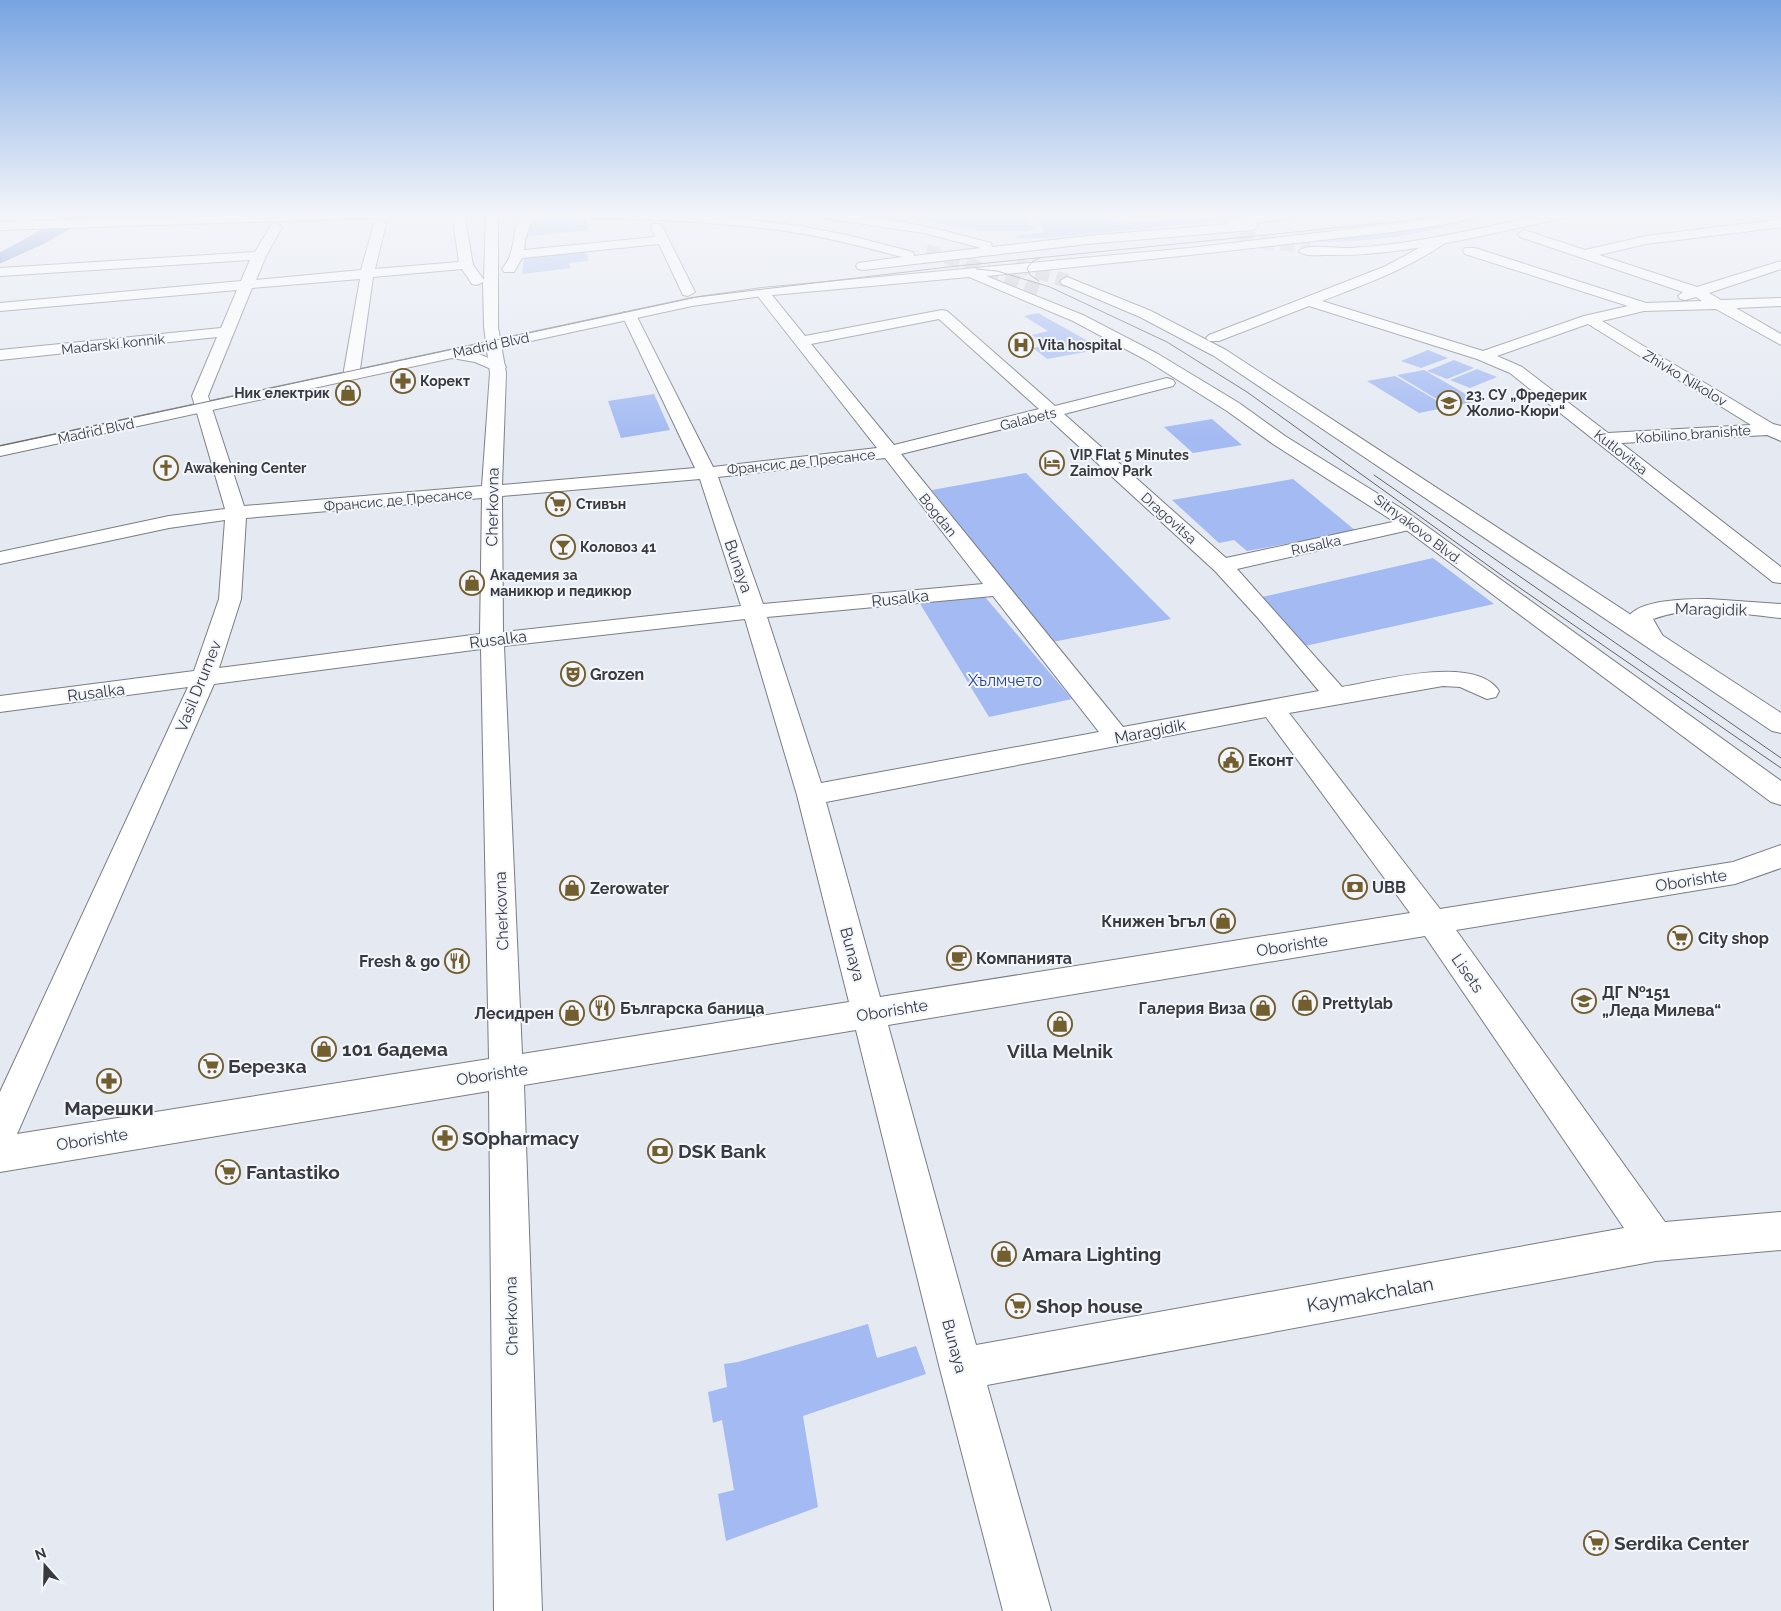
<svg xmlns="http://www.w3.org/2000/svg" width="1781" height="1611" font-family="Raleway,sans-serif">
	<rect width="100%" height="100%" fill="#e5e9f2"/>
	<path fill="#a3baf2" d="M865 213 921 215 1100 213 1112 221H1119L1123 224 1236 215 1233 213H1257L1256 216 1252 218 1047 238H1018L1016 236 1045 232 1036 216H1027L1029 220 1028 225 1035 228 1029 231H981L914 219 901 221 864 216 863 214Z
		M585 218 589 230 519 237 526 219Z
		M1470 221C1421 234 1372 242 1321 242L1318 240 1400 231Z
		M586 251 588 261 569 263 571 268 522 274 524 257Z
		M1038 313 1102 349 1047 359 1033 348 1047 345 1032 335 1048 331 1024 316Z
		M1428 350 1448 358 1421 368 1401 361Z
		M1454 360 1474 368 1447 379 1427 371Z
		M1477 369 1497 377 1470 388 1450 380Z
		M1424 370 1478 401 1450 407 1397 375Z
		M1395 376 1448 407 1419 413 1367 381Z
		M654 394 670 430 621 438 608 401Z
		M1212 419 1242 445 1193 453 1164 427Z
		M1026 473 1171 619 1052 642 932 490Z
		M1293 479 1356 531 1247 551 1234 540 1219 543 1172 500Z
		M1433 558 1494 604 1296 648 1253 599Z
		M985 597 1072 699 989 717 919 602Z
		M868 1324 877 1358 916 1346 926 1374 803 1416 818 1507 726 1541 718 1494 734 1490 722 1420 713 1423 708 1392 727 1387 724 1364 738 1362Z"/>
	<path fill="#708dd9" stroke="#6074aa" d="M74 213H97L44 243 0 263V253Z"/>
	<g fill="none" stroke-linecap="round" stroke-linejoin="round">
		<path stroke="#c3c6ce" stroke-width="14" stroke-dasharray="14 7" stroke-linecap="butt" d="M1261 213 1245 218 1235 225 1234 231 1261 242 1311 246
			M926 251 974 266 1038 290
			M1016 265 1067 281"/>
		<defs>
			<path id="minor" d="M452 213H464L473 265 484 280 486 213H498V327L506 373 502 485 695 468 622 315 624 312H634L636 315 713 467 877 448 757 295 755 292 757 289H767L805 336 942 310 947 311 1055 406 1167 378 1173 380 1175 383 1173 386 1064 414 1226 558 1411 518 1418 520 1421 524 1418 528 1237 569 1342 687C1379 681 1475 654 1499 691L1496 697 1487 699 1460 687 1443 686 1289 713 1440 909 1733 862 1781 845V868L1735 884 1456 930 1665 1222 1781 1212V1250L1656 1261 987 1385 1051 1611H1003L940 1369 856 1030 524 1085 542 1611H494L489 1091 0 1172V1092L188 687 0 712V696L194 671 219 599 225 520 169 528 0 564V552L169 516 225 509 192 396 217 337 0 360V350L221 328 237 290 0 311V303L241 281 250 260 0 276V268L255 252 272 224 276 223 282 227 266 256 256 280 361 270 374 224 380 220 386 224 375 269 459 262ZM462 269 472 284 477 285 483 282 484 327 490 373 482 486 244 506 208 396 252 288 360 279 343 376 345 379H357L359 376 373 277ZM939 319 1039 409 894 445 811 344ZM1048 418 1215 571 1258 618 1319 691 1123 727 901 454ZM885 458 983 584 763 604 718 477ZM700 479 741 606 503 632 502 496ZM482 498 480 634 219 668 241 599 246 518ZM993 596 1099 732 821 783 767 617ZM745 619 797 795 849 1002 522 1054 504 646ZM481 649 489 1059 17 1134 214 684ZM1266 717 1410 913 880 997 826 802ZM1425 936 1624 1228 976 1345 888 1025Z
				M525 213H537C529 225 525 236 524 250L655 237 651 227 653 224H661L695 292 688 296 683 295 659 244 522 258 514 272H504L502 269C505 265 509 260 510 255 516 239 512 227 525 213Z
				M1781 219V227L1646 244 1599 255 1697 287 1781 261V269L1709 293 1721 300 1781 298V306L1736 308 1781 334V345L1716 309 1644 311 1602 321 1773 424 1781 426V441L1767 435 1621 443 1781 567V583L1773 582 1510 373 1477 359 1309 306 1219 341H1209L1206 338 1209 335 1386 266 1441 236 1445 237 1447 240 1445 243C1408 269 1365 284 1322 301L1483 351 1584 316 1628 306 1465 254 1463 251 1465 248H1475L1646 303 1702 301 1696 297 1685 300 1680 299 1678 296 1683 292 1520 237 1518 234 1524 230 1585 250 1646 236ZM1588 324 1751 425 1608 433 1522 367 1497 356Z
				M1709 599 1781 604V618C1740 614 1693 604 1653 619L1665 640 1661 645 1653 647 1645 645 1629 616C1641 599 1689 599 1709 599Z"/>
			<path id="major" d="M304 213H413L407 217 0 230V222Z
				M519 213H665L722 216 800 226 847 235 913 252 914 256 981 248 924 233 816 217 810 213H840L902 222 945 231 991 243 992 247 1087 236 1228 224 1226 222 1228 219 1232 218 1275 213H1306L1300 217 1255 223 1259 226 1253 230 1087 244 863 270 858 269 856 266 858 263 902 257C868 248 834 239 798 233 708 219 616 218 525 217Z
				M1465 213H1486L1484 216C1425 230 1364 235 1304 242 1198 255 1092 265 986 276L1083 315 1158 354 1239 403 1285 436 1404 510 1781 781V805L1771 802 1401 526 1273 444 1227 411 1146 360 1073 321 969 277 762 296 692 306 476 353 504 364 506 367 504 370 498 372 475 362 452 358 0 456V446L692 298 762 288 1189 248 1401 223Z
				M1554 213H1576L1570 217C1490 233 1406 257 1325 255 1317 255 1305 257 1299 251 1306 243 1340 249 1351 248 1419 244 1487 226 1554 213Z
				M1067 277 1151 311 1226 350 1781 713V733L1772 731 1214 356 1140 317 1062 284 1060 281Z"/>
		</defs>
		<use href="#minor" stroke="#7a7d85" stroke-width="2"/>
		<use href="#major" stroke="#7a7d85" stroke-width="2"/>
		<use href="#minor" fill="#fff" fill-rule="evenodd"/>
		<use href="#major" fill="#fff" fill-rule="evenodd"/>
		<path stroke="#63656a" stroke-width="1" d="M976 269 997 271 1050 287 1167 342 1247 392 1504 577 1781 768
			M1039 281 1030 275 1027 268 1033 261 1040 258
			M0 446 697 297 948 267 1394 222 1449 213
			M1374 475 1781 758"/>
	</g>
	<linearGradient id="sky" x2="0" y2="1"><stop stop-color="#78a4e2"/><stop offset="0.49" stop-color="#f3f5f9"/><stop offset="1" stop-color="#f3f5f9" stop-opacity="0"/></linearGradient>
	<rect width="1781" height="438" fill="url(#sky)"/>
	<defs>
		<symbol id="hospital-ring" viewBox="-11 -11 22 22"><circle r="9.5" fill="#f3f6fd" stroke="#735f2e" stroke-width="1.5"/><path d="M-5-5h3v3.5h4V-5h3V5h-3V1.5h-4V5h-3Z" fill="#735f2e"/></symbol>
		<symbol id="pharmacy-ring" viewBox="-11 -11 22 22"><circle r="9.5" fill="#f3f6fd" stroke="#735f2e" stroke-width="1.5"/><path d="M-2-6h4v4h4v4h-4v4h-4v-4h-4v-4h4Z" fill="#735f2e"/></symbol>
		<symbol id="shop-ring" viewBox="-11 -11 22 22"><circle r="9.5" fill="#f3f6fd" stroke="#735f2e" stroke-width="1.5"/><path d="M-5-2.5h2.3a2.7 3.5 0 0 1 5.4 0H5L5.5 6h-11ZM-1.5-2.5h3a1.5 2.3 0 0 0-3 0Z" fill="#735f2e"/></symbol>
		<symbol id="school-ring" viewBox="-11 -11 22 22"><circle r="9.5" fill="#f3f6fd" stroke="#735f2e" stroke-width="1.5"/><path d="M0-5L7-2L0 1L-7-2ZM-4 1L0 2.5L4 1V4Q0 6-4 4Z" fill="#735f2e"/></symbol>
		<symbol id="hotel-ring" viewBox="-11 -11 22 22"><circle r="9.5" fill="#f3f6fd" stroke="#735f2e" stroke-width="1.5"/><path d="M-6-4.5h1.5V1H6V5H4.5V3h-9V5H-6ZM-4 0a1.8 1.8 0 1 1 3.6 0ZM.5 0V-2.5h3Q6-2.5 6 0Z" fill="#735f2e"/></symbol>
		<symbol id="church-ring" viewBox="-11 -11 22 22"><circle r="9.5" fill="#f3f6fd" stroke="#735f2e" stroke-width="1.5"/><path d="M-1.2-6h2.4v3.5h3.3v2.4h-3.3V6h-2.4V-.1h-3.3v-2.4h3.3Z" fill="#735f2e"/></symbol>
		<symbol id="supermarket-ring" viewBox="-11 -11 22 22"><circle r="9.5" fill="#f3f6fd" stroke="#735f2e" stroke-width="1.5"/><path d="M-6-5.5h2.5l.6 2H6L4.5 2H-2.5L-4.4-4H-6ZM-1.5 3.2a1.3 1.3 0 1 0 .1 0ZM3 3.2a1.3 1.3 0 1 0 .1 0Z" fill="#735f2e"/></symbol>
		<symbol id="bar-ring" viewBox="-11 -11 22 22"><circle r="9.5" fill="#f3f6fd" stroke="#735f2e" stroke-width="1.5"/><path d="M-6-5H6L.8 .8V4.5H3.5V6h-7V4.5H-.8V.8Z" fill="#735f2e"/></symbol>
		<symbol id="theatre-ring" viewBox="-11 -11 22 22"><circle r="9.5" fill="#f3f6fd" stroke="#735f2e" stroke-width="1.5"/><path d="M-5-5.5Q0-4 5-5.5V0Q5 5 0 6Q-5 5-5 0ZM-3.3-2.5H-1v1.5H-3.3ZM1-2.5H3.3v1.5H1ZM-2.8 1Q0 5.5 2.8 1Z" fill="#735f2e"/></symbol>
		<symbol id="civic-ring" viewBox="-11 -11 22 22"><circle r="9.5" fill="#f3f6fd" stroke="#735f2e" stroke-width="1.5"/><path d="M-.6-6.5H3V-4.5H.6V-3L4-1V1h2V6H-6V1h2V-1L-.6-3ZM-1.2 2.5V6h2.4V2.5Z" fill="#735f2e"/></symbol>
		<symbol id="bank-ring" viewBox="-11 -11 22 22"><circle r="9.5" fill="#f3f6fd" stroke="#735f2e" stroke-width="1.5"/><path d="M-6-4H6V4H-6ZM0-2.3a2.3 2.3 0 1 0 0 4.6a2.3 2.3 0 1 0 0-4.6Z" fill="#735f2e"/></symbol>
		<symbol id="cafe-ring" viewBox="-11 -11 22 22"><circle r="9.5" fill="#f3f6fd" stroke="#735f2e" stroke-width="1.5"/><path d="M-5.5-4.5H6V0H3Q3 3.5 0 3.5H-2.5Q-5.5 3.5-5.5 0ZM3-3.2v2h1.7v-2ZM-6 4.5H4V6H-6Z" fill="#735f2e"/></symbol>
		<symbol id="restaurant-ring" viewBox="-11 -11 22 22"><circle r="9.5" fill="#f3f6fd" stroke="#735f2e" stroke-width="1.5"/><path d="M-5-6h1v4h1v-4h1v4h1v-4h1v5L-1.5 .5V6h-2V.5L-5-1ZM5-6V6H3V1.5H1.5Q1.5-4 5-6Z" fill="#735f2e"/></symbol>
	</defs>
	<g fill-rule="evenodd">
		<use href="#hospital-ring" x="1007" y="331" width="28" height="28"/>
		<use href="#pharmacy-ring" x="389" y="367" width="28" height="28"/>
		<use href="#shop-ring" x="334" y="379" width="28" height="28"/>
		<use href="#school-ring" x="1435" y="389" width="28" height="28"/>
		<use href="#hotel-ring" x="1038" y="449" width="28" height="28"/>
		<use href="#church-ring" x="152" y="454" width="28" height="28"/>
		<use href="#supermarket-ring" x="544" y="490" width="28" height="28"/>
		<use href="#bar-ring" x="549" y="533" width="28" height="28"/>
		<use href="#shop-ring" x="458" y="569" width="28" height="28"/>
		<use href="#theatre-ring" x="559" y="660" width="28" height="28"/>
		<use href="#civic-ring" x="1217" y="746" width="28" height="28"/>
		<use href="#bank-ring" x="1341" y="873" width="28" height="28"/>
		<use href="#shop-ring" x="558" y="874" width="28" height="28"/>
		<use href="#shop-ring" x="1209" y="907" width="28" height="28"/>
		<use href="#supermarket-ring" x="1666" y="924" width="28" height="28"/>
		<use href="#cafe-ring" x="945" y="944" width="28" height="28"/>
		<use href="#restaurant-ring" x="443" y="947" width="28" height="28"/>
		<use href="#school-ring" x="1570" y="987" width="28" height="28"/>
		<use href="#shop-ring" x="1291" y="989" width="28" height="28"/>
		<use href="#restaurant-ring" x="588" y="994" width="28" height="28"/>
		<use href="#shop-ring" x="1249" y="994" width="28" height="28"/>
		<use href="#shop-ring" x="558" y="999" width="28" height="28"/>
		<use href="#shop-ring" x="1046" y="1010" width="28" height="28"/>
		<use href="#shop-ring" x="310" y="1035" width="28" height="28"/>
		<use href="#supermarket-ring" x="197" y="1052" width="28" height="28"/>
		<use href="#pharmacy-ring" x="95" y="1067" width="28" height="28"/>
		<use href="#pharmacy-ring" x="431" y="1124" width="28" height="28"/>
		<use href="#bank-ring" x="646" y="1137" width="28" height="28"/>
		<use href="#supermarket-ring" x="214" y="1158" width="28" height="28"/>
		<use href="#shop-ring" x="990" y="1240" width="28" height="28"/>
		<use href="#supermarket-ring" x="1004" y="1292" width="28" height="28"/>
		<use href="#supermarket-ring" x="1582" y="1529" width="28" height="28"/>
	</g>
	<g text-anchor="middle" stroke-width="4" stroke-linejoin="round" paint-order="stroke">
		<g font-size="14" fill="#393a3e" stroke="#f3f6fd">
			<text transform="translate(113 344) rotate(-6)" y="5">Madarski konnik</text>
			<text transform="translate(491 345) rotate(-12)" y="5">Madrid Blvd</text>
			<text transform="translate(1685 378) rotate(31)" y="5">Zhivko Nikolov</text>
			<text transform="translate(1028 419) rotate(-14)" y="5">Galabets</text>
			<text transform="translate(96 431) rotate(-12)" y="5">Madrid Blvd</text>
			<text transform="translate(1693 434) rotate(-4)" y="5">Kobilino branishte</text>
			<text transform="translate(1621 452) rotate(38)" y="5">Kutlovitsa</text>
			<text transform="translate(801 462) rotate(-6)" y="5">Франсис де Пресансе</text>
			<text transform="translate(398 500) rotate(-5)" y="5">Франсис де Пресансе</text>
			<text transform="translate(938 515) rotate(51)" y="5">Bogdan</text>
			<text transform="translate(1169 518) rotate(42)" y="5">Dragovitsa</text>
			<text transform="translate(1418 529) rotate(37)" y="5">Sitnyakovo Blvd.</text>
			<text transform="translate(1316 545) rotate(-12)" y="5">Rusalka</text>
		</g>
		<g font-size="14" font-weight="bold" fill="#393a3e" stroke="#f3f6fd" text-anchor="start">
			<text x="1038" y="350">Vita hospital</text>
			<text x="420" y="386">Корект</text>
			<text x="330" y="398" text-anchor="end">Ник електрик</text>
			<text x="1466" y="400">23. СУ „Фредерик<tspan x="1466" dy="16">Жолио-Кюри“</tspan></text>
			<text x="1070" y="460">VIP Flat 5 Minutes<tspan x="1070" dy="16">Zaimov Park</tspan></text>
			<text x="184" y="473">Awakening Center</text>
			<text x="576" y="509">Стивън</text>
			<text x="580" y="552">Коловоз 41</text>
			<text x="490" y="580">Академия за<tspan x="490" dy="16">маникюр и педикюр</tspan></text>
		</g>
		<g font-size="16" fill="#393a3e" stroke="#f3f6fd">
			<text transform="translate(492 507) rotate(-89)" y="6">Cherkovna</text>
			<text transform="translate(739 566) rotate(71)" y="6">Bunaya</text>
			<text transform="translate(900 598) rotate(-6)" y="6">Rusalka</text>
			<text transform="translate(1711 609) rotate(1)" y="6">Maragidik</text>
			<text transform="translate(498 639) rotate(-7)" y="6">Rusalka</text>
			<text transform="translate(198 686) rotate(-68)" y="6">Vasil Drumev</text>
			<text transform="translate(96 692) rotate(-7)" y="6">Rusalka</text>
			<text transform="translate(1150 731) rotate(-11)" y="6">Maragidik</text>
			<text transform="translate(1691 880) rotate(-9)" y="6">Oborishte</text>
			<text transform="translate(501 911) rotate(-92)" y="6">Cherkovna</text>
			<text transform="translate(1292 945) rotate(-9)" y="6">Oborishte</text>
			<text transform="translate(853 954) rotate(75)" y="6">Bunaya</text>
			<text transform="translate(1468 973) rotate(55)" y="6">Lisets</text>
			<text transform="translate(892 1010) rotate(-9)" y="6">Oborishte</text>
			<text transform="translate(492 1074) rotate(-9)" y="6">Oborishte</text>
			<text transform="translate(92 1139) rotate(-9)" y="6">Oborishte</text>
			<text transform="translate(511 1316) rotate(-91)" y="6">Cherkovna</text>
			<text transform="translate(955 1346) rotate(75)" y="6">Bunaya</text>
		</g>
		<g font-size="16" font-weight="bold" fill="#393a3e" stroke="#f3f6fd" text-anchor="start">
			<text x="590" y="680">Grozen</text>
			<text x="1248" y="766">Еконт</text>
			<text x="1372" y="893">UBB</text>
			<text x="590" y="894">Zerowater</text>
			<text x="1206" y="927" text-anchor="end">Книжен Ъгъл</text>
			<text x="1698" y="944">City shop</text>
			<text x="976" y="964">Компанията</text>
			<text x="440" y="967" text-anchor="end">Fresh &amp; go</text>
			<text x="1602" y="998">ДГ №151<tspan x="1602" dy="18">„Леда Милева“</tspan></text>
			<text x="1322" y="1009">Prettylab</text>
			<text x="620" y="1014">Българска баница</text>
			<text x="1246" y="1014" text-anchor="end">Галерия Виза</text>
			<text x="554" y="1019" text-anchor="end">Лесидрен</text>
		</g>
		<g font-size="16" fill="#27419a" stroke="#f3f6fd">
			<text x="1005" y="686">Хълмчето</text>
		</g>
		<g font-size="19" font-weight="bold" fill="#393a3e" stroke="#f3f6fd" text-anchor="start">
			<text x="342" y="1056">101 бадема</text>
			<text x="1060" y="1058" text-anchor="middle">Villa Melnik</text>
			<text x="228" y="1073">Березка</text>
			<text x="109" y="1115" text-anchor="middle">Марешки</text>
			<text x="462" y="1145">SOpharmacy</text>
			<text x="678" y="1158">DSK Bank</text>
			<text x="246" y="1179">Fantastiko</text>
			<text x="1022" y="1261">Amara Lighting</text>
			<text x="1036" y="1313">Shop house</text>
			<text x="1614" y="1550">Serdika Center</text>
		</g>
		<g font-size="19" fill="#393a3e" stroke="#f3f6fd">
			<text transform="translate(1370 1294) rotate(-10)" y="7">Kaymakchalan</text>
		</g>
	</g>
	<g transform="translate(45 1566) rotate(340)" stroke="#f3f6fd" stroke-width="4" paint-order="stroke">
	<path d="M0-4L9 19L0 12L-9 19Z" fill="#393a3e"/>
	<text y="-8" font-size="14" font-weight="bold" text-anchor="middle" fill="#393a3e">N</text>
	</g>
</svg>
